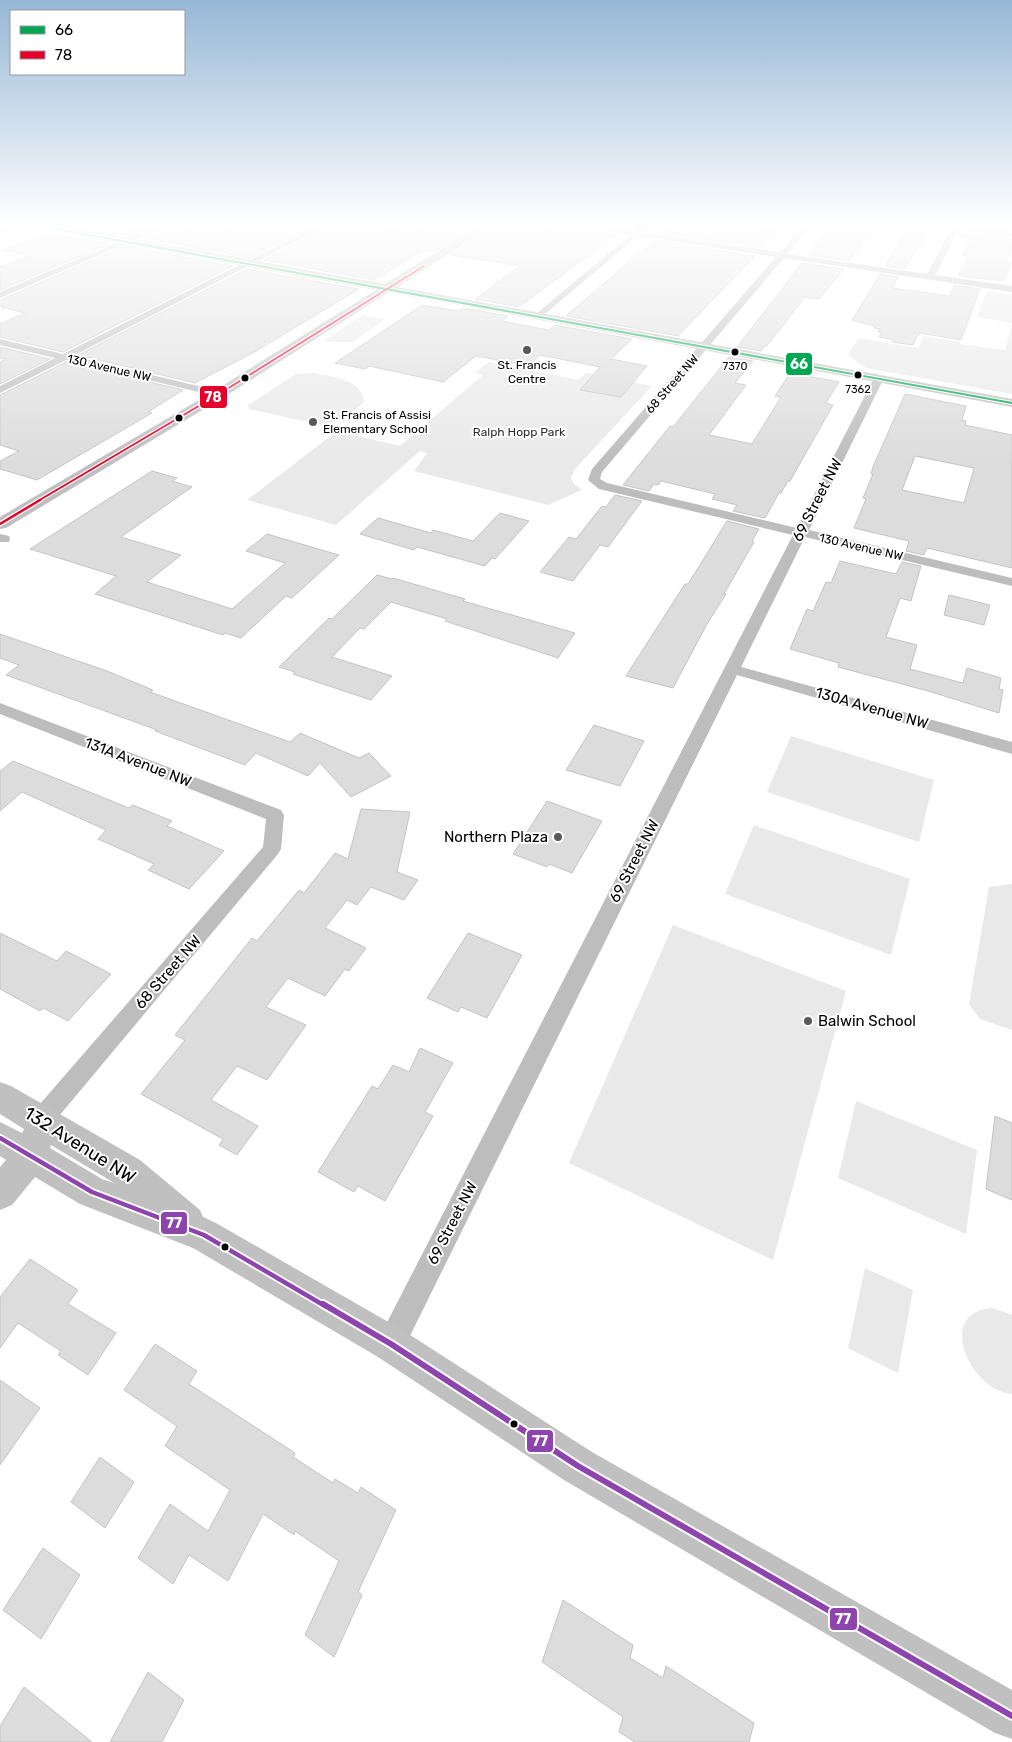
<svg xmlns="http://www.w3.org/2000/svg" width="1012" height="1742" font-family="Rubik,sans-serif">
	<rect width="100%" height="100%" fill="#fff"/>
	<path fill="#e9e9e9" d="M987 291 1012 295V323L977 317Z
		M363 315 386 319 352 342H330L325 340Z
		M1012 324V394L866 368 848 355 858 338 918 348 924 336 960 342V344L1005 350Z
		M489 362 578 380 586 373 652 386 575 469 571 478 574 484 582 490 548 505 414 471 427 453 420 451 336 525 247 500 337 431 400 446 483 375 475 373Z
		M314 373C332 377 362 379 364 402L352 412 337 421 322 425 249 409 248 405 296 374Z
		M791 736 934 780 919 842 767 792Z
		M754 825 910 879 891 955 725 894Z
		M1012 884V1030L980 1019 969 1004 989 887Z
		M673 925 846 991 773 1260 569 1163Z
		M856 1101 977 1150 966 1234 838 1178Z
		M865 1268 913 1290 898 1373 848 1348Z
		M992 1308 1012 1315V1394C971 1391 934 1313 992 1308Z"/>
	<path fill="#dcdcdc" stroke="#c4c4c4" fill-rule="evenodd" d="M233 221H321L250 258 144 238 159 232 172 234 194 225 206 224 232 228Z
		M338 221H350L413 231 431 221H482L433 252 424 250 374 280 264 260Z
		M501 221 578 232 583 229 617 235 519 307 475 299 520 266 451 255Z
		M593 221H635L626 228 591 223Z
		M684 221H721L777 229 762 248 662 233 676 222Z
		M834 221H878L849 261 808 255Z
		M965 221H1012V229L964 223Z
		M909 226 930 229 904 269 885 266Z
		M137 228 144 229 129 236 104 231Z
		M959 232 1012 239V247L1006 262 1011 263 1004 281 958 276 968 256 963 255 971 239H967L968 237 958 236Z
		M47 233 110 244 0 290V267L30 255 2 250Z
		M654 240 755 256 678 336 566 316Z
		M125 246 233 266 63 352 0 337V324L25 313 1 307 4 306 0 305V300Z
		M802 263 844 269 819 299 805 297 767 346H765L761 351 737 347Z
		M247 269 359 289 253 353 195 383 78 355Z
		M880 274 899 277 892 288 936 294 950 296 954 285 980 289 961 340 919 333 913 345 892 342 894 340 879 337 882 332H878L880 329 874 328 875 326 852 320Z
		M422 305 458 311 463 308 508 316 501 321 549 330 555 325 632 339 611 359 647 366 621 397 580 390 600 367 540 355 528 366 476 356 443 382 369 366 365 369 335 363Z
		M0 347 50 359 0 384V362L6 359 0 358Z
		M729 357 753 361 735 383 746 385 709 435 752 444 781 397 775 396 790 373 839 382 826 403 833 405 790 481H788L781 493H779L765 518 733 511 737 505 712 499 715 494 661 481 658 485 654 484 649 491 623 485 670 426 673 427Z
		M66 362 183 390 148 412 152 413 37 480 0 469V461L19 451 0 445V395Z
		M905 394 966 406 962 420 966 421 965 425 1012 435V568L927 548 924 555 906 551 909 541 854 528 866 499 863 498 873 474H871L873 467ZM915 456 974 468 964 503 902 490Z
		M152 471 177 478 172 481 192 487 121 537 181 555 147 582 232 609 285 563 246 551 267 534 339 555 292 598 286 596 241 638 225 633 223 635 95 594 116 576 30 549Z
		M615 495 642 501 608 547 600 545 573 581 540 572 569 537 576 539 602 506 606 507Z
		M500 513 529 521 495 559 492 558 485 566 417 547 414 550 360 534 378 518 431 533 433 530 473 541Z
		M727 521 759 529 752 541 754 542 724 594H726L707 624 673 688 626 676 685 584H688Z
		M840 561 896 574 902 562 921 566 911 601 900 598 886 637 917 645 910 669 963 683 967 668 1001 678 999 689 1003 690 999 713 928 691 838 667 839 663 790 649 807 609 813 611 826 582 831 583Z
		M377 575 392 579 393 578 465 599 463 601 575 633 558 658 445 621 447 619 391 602 364 629 360 628 332 657 392 676 371 700 293 674 295 672 279 667 329 618 332 619Z
		M949 595 990 605 984 625 944 615Z
		M0 634 107 671 153 690 150 692 290 742 300 733 359 758 369 753 391 776 351 797 320 763 308 776 256 753 245 765 155 731 157 730 6 675 19 665 0 658Z
		M594 725 644 741 620 786 566 770Z
		M13 761 129 808 133 805 172 821 167 826 224 851 189 889 148 870 154 864 98 839 106 830 22 792 0 811V771Z
		M547 801 602 821 572 873 549 864 547 867 513 854Z
		M361 809 410 812 397 872 418 880 404 900 371 887 357 905 347 900 325 928 366 948 349 971 345 969 325 996 288 978 266 1007 306 1025 267 1080 237 1066 211 1100 258 1126 237 1155 219 1145 223 1139 141 1094 185 1040 175 1035 252 938 257 941 299 890 304 893 335 853 348 859Z
		M0 933 57 961 66 951 111 974 68 1021 43 1008 40 1011 0 989Z
		M468 933 522 955 487 1018 461 1007 458 1012 427 998Z
		M420 1048 453 1063 425 1112 433 1116 385 1201 358 1186 354 1192 318 1172 372 1086 378 1089 393 1065 409 1072Z
		M995 1116 1012 1123V1200L986 1189Z
		M30 1259 78 1290 68 1304 116 1333 88 1375 58 1355 61 1351 18 1323 0 1348V1297Z
		M155 1344 197 1371 189 1384 295 1453 293 1457 333 1483 335 1479 358 1493 361 1487 396 1510 358 1592 362 1595 334 1657 305 1635 339 1561 295 1531 294 1535 263 1514 228 1581 189 1555 173 1584 138 1558 170 1504 208 1531 230 1490 165 1446 177 1426 124 1390Z
		M0 1380 40 1408 0 1465Z
		M100 1457 134 1482 105 1528 71 1502Z
		M43 1548 80 1575 41 1639 3 1610Z
		M563 1600 633 1645 630 1658 663 1678 666 1666 754 1723 749 1742H635L619 1732 623 1717 542 1662Z
		M148 1672 184 1700 162 1742H110Z
		M24 1687 92 1742H0V1726Z"/>
	<g fill="none" stroke-linecap="round" stroke-linejoin="round">
		<defs>
			<path id="primary" d="M31 221 25 225 20 222V221Z"/>
		</defs>
		<use href="#primary" stroke="#dbdbdb" stroke-width="2"/>
		<path fill="#bdbdbd" fill-rule="evenodd" d="M20 221 29 222 0 233V228Z
			M168 221H179L0 298V292Z
			M326 221H336L73 356 223 392 224 394 223 396 219 397 66 360 0 393V386L55 358 0 345V339L63 354Z
			M545 221H566L634 231 646 221H655L642 232 780 252 807 221H815L787 254 927 274 955 221H963L935 275 1012 286V292L784 258 602 472 600 479 607 483 797 528 874 378 875 376H883L884 378 809 530 1012 578V586L805 537 741 667 1012 742V754L737 675 401 1354 391 1358 381 1354 377 1344 381 1334 793 535 599 489 588 480 592 469 776 257 638 236 539 319 534 316 536 314 630 235Z
			M0 534 9 536 10 539 9 542H0Z
			M0 703 281 810 284 815 281 849 278 854 49 1128 41 1131 33 1128 29 1120 33 1112 263 847 266 819 0 714Z"/>
		<path fill="#c0c0c0" fill-rule="evenodd" d="M7 221H38L385 284 486 221H499L398 287 1012 399V407L389 292 224 397 6 528 0 529V517L214 391 376 290 12 224Z
			M908 221H938L1012 231V237L913 224Z
			M0 1082 11 1086 140 1160 200 1210 203 1217 216 1223 404 1331 592 1452 1012 1690V1739L995 1733 564 1480 378 1357 193 1248 80 1204 35 1177 12 1205 0 1210V1167L6 1160 0 1156V1122L22 1133 24 1129 0 1114ZM51 1145 116 1184H117L102 1179 50 1148Z"/>
		<use href="#primary" fill="#bdbdbd" fill-rule="evenodd"/>
		<defs>
			<path id="bus-1" d="M12 221 1012 403"/>
			<path id="bus-2-far1" d="M38 501 219 394 424 266"/>
			<path id="bus-2" d="M0 524 40 500"/>
			<path id="bus-3-far1" d="M0 1138 92 1192 204 1235 325 1306"/>
			<path id="bus-3" d="M323 1304 391 1344 578 1466 1012 1716"/>
		</defs>
		<use href="#bus-1" stroke="#fff" stroke-width="4"/>
		<use href="#bus-2-far1" stroke="#fff" stroke-width="4"/>
		<use href="#bus-2" stroke="#fff" stroke-width="5"/>
		<use href="#bus-3-far1" stroke="#fff" stroke-width="8"/>
		<use href="#bus-3" stroke="#fff" stroke-width="10"/>
		<use href="#bus-1" stroke="#00a651" stroke-width="2"/>
		<use href="#bus-2-far1" stroke="#e4002b" stroke-width="2"/>
		<use href="#bus-2" stroke="#e4002b" stroke-width="2.5"/>
		<use href="#bus-3-far1" stroke="#8e44ad" stroke-width="4.5"/>
		<use href="#bus-3" stroke="#8e44ad" stroke-width="6"/>
	</g>
	<linearGradient id="sky" x2="0" y2="1"><stop stop-color="#96b7d6"/><stop offset="0.48" stop-color="#fff"/><stop offset="1" stop-color="#fff" stop-opacity="0"/></linearGradient>
	<rect width="1012" height="465" fill="url(#sky)"/>
	<g fill="#595959" stroke="#fff" stroke-width="2">
		<circle cx="527" cy="350" r="5"/>
		<circle cx="313" cy="422" r="5"/>
		<circle cx="558" cy="837" r="5"/>
		<circle cx="808" cy="1021" r="5"/>
	</g>
	<g fill="#000" stroke="#fff" stroke-width="2">
		<circle cx="735" cy="352" r="4.5"/>
		<circle cx="858" cy="375" r="4.5"/>
		<circle cx="245" cy="378" r="4.5"/>
		<circle cx="179" cy="418" r="4.5"/>
		<circle cx="225" cy="1247" r="4.5"/>
		<circle cx="514" cy="1424" r="4.5"/>
	</g>
	<g text-anchor="middle" stroke-width="4" stroke-linejoin="round" paint-order="stroke">
		<g font-size="11" fill="#000" stroke="#fff">
			<text x="735" y="370">7370</text>
			<text x="858" y="393">7362</text>
		</g>
		<g font-size="12" fill="#000" stroke="#fff">
			<text x="527" y="369">St. Francis<tspan x="527" dy="14">Centre</tspan></text>
			<text x="323" y="419" text-anchor="start">St. Francis of Assisi<tspan x="323" dy="14">Elementary School</tspan></text>
		</g>
		<g font-size="12" fill="#000" stroke="#fff">
			<text transform="translate(109 368) rotate(13)" y="4">130 Avenue NW</text>
			<text transform="translate(672 384) rotate(-49)" y="4">68 Street NW</text>
			<text transform="translate(861 547) rotate(13)" y="4">130 Avenue NW</text>
		</g>
		<g font-size="12" fill="#2e2e2e" stroke="#fff">
			<text x="519" y="436">Ralph Hopp Park</text>
		</g>
		<g font-size="15" fill="#000" stroke="#fff">
			<text transform="translate(817 500) rotate(-63)" y="5">69 Street NW</text>
			<text transform="translate(872 708) rotate(16)" y="5">130A Avenue NW</text>
			<text transform="translate(138 762) rotate(21)" y="5">131A Avenue NW</text>
			<text transform="translate(634 861) rotate(-63)" y="5">69 Street NW</text>
			<text transform="translate(168 972) rotate(-49)" y="5">68 Street NW</text>
			<text transform="translate(452 1223) rotate(-63)" y="5">69 Street NW</text>
		</g>
		<g font-size="15" fill="#000" stroke="#fff" text-anchor="end">
			<text x="548" y="842">Northern Plaza</text>
			<text x="818" y="1026" text-anchor="start">Balwin School</text>
		</g>
		<g font-size="18" fill="#000" stroke="#fff">
			<text transform="translate(80 1145) rotate(32)" y="6">132 Avenue NW</text>
		</g>
	</g>
	<g stroke="#fff" stroke-width="2">
		<rect x="785" y="352" width="28" height="24" rx="5" fill="#00a651"/>
		<rect x="199" y="385" width="29" height="24" rx="5" fill="#e4002b"/>
		<rect x="160" y="1211" width="28" height="24" rx="5" fill="#8e44ad"/>
		<rect x="526" y="1429" width="28" height="24" rx="5" fill="#8e44ad"/>
		<rect x="829" y="1607" width="29" height="24" rx="5" fill="#8e44ad"/>
	</g>
	<g font-size="14" text-anchor="middle" font-weight="bold" fill="#fff">
		<text x="799" y="369">66</text>
		<text x="213" y="402">78</text>
		<text x="174" y="1228">77</text>
		<text x="540" y="1446">77</text>
		<text x="843" y="1624">77</text>
	</g>
	<rect x="10" y="10" width="175" height="65" fill="#ffffff" stroke="#999999"/>
	<rect x="20" y="26" width="25" height="8" fill="#00a651" stroke="#999999"/>
	<text x="55" y="35" font-size="15" fill="#000000">66</text>
	<rect x="20" y="51" width="25" height="8" fill="#e4002b" stroke="#999999"/>
	<text x="55" y="60" font-size="15" fill="#000000">78</text>
</svg>
